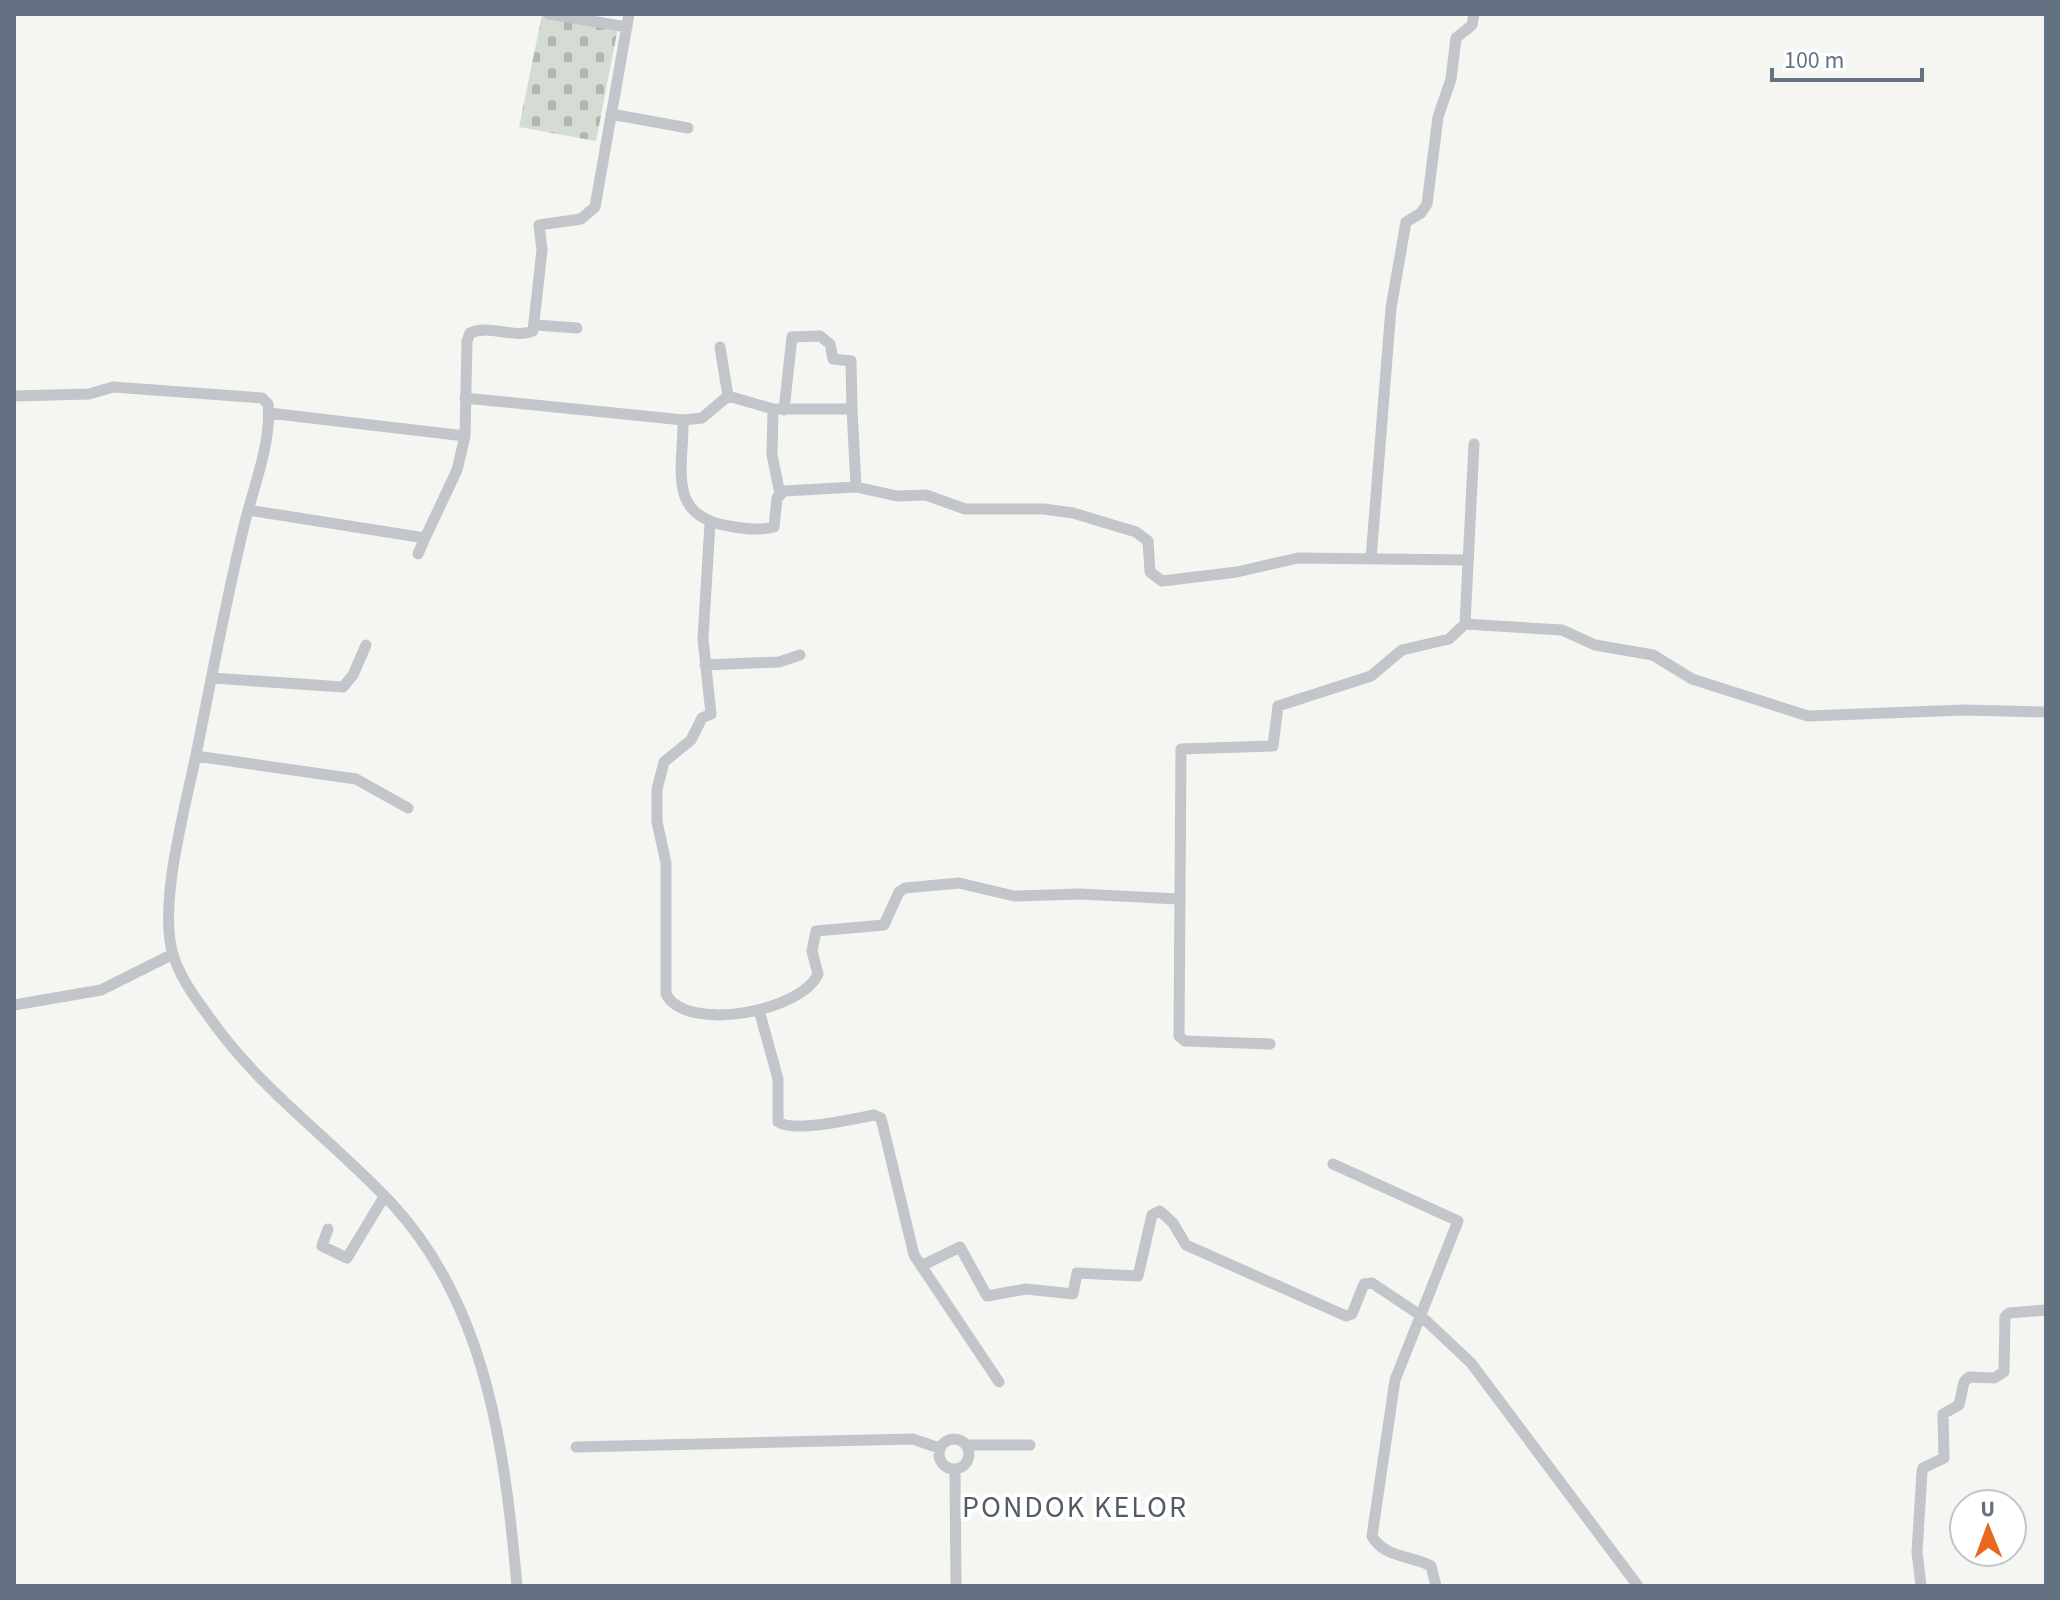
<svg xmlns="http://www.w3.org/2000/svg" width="2060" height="1600" font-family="'Source Sans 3',sans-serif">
	<defs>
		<pattern id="cemetery-stones" width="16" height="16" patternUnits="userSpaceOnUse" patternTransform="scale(2)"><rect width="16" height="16" fill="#d5dcd3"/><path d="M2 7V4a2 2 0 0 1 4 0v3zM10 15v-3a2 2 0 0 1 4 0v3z" fill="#b0b7b1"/></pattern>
	</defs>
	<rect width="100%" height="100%" fill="#f5f6f1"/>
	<path fill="url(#cemetery-stones)" d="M542 15 618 28 596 141 519 127Z"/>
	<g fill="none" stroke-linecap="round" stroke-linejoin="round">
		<path stroke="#c2c5c9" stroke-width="11" d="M549 14 627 27
			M611 114 688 128
			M536 325 577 328
			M720 347 728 396
			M14 396 89 394 113 387 262 398 268 404C272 442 253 488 244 526 226 600 212 676 197 750 186 805 159 899 172 951 178 974 193 995 207 1014 260 1091 332 1139 394 1206 488 1309 505 1453 517 1586
			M465 398 683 420C684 467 665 516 729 526 744 529 759 531 774 527L777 498 784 491 856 487 897 496 926 495 965 509H1044L1073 513 1136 532 1148 541 1150 572 1162 581 1237 572 1298 558 1468 560
			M773 409 772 455 780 494
			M784 410 792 337 820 336 830 344 833 359 851 361 852 409
			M269 413 465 436 467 341 470 333C490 324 513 339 533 331L542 250 539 225 581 219 595 207 629 14
			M683 420 702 418 728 396 773 409H852L856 487
			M1474 444 1465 624 1562 630 1595 645 1653 655 1692 679 1808 716 1964 710 2046 712
			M248 510 425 538 457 470 465 436
			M710 523 703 639 711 714 702 718 691 740 664 762 657 789V822L666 863V994C686 1033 801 1012 818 974L812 951 816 931 884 925 899 892 905 888 959 883 1014 896 1080 894 1178 899
			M418 554 425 538
			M1371 559 1391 308 1406 222 1421 213 1427 204 1438 117 1451 79 1456 38 1472 25 1474 14
			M705 665 779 662 800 655
			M212 678 343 687 353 675 366 645
			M196 756 356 779 408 808
			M14 1005 101 990 173 954
			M759 1010 778 1079V1122C795 1133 853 1119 874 1115L881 1118 914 1255 999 1382
			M1270 1044 1185 1041 1179 1036 1181 749 1273 746 1278 706 1371 676 1402 650 1449 639 1465 624
			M1333 1164 1458 1221 1395 1380 1372 1536C1384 1558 1411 1555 1431 1566L1436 1586
			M328 1229 322 1246 347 1258 384 1197
			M921 1266 960 1247 987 1296 1026 1289 1073 1294 1077 1273 1138 1276 1152 1215 1160 1211 1173 1223 1186 1245 1346 1316 1352 1314 1364 1284 1372 1283 1420 1315 1471 1363 1638 1586
			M939 1454a15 15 0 1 1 30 0a15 15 0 1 1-30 0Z
			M967 1445H1030
			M576 1447 913 1439 939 1448
			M955 1470 956 1586
			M1921 1586 1917 1552 1922 1472 1923 1468 1944 1458 1943 1414 1959 1405 1964 1382 1969 1377 1994 1378 2004 1372 2005 1317 2009 1313 2046 1310"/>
	</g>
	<g text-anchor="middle" stroke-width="8" stroke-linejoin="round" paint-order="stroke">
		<g font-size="30" letter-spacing="2" fill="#525b68" stroke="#fff">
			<text x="1075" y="1517">PONDOK KELOR</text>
		</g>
	</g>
	<rect width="2060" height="1600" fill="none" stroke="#647183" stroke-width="32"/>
	<g transform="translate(1988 1528) rotate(359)"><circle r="38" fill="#ffffff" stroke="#c1c6cd" stroke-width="2"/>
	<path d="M0-6L14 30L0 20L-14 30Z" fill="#e76920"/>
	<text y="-12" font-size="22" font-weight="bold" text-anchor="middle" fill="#647183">U</text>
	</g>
	<path d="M1772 68v12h150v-12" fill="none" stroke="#647183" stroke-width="4"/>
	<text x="1784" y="68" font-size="24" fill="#647183" stroke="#ffffff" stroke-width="6" paint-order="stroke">100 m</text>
</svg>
